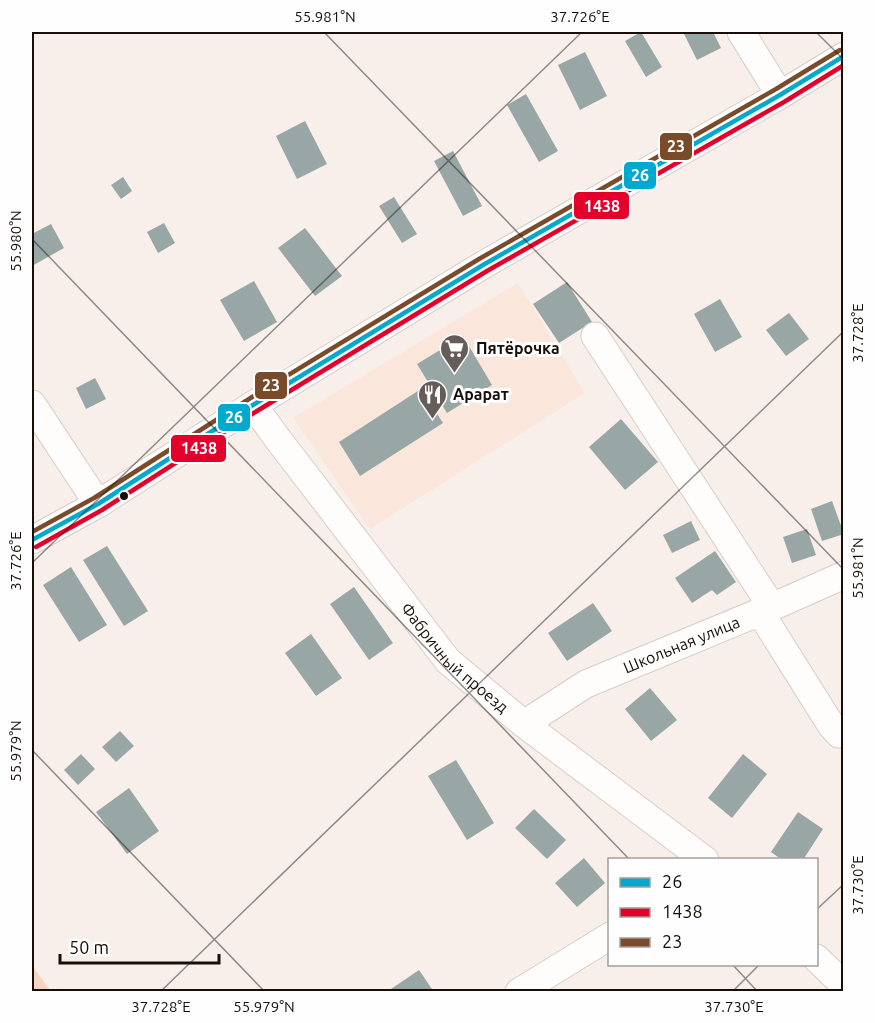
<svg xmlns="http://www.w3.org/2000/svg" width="875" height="1023" font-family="Ubuntu,sans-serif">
	<rect width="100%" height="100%" fill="#f8efea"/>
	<path fill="#fae6db" d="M518 283 585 393 370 529 293 418Z"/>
	<path fill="#f8d5c0" d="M32 966 51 991H32Z"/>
	<path fill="#98a6a6" d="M641 32 662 67 646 77 625 41Z
		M683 32H713L721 48 697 60Z
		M585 52 607 96 580 110 558 65Z
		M526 94 558 151 539 162 507 105Z
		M305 121 327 164 297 179 276 136Z
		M453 151 482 206 463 216 434 161Z
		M123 177 132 191 121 199 111 185Z
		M394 197 417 234 402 243 379 206Z
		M164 223 175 243 158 253 147 232Z
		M51 224 64 248 32 266V234Z
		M305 228 342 276 315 296 278 248Z
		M254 281 277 322 244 341 220 300Z
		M567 282 592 322 559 343 533 304Z
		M720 299 742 337 715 352 694 314Z
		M789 313 809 339 786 356 766 330Z
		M463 336 492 385 447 413 417 364Z
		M95 378 106 399 86 409 76 388Z
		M421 389 443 423 360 476 339 442Z
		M621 419 658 462 625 490 589 447Z
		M832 501 844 534 822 541 811 509Z
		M691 521 700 540 672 553 663 535Z
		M807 529 816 555 792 563 783 537Z
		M107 546 148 611 124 626 83 560Z
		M715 551 736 582 717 595 712 590 692 603 675 578Z
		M71 567 107 625 79 642 43 585Z
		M354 587 393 643 369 660 330 604Z
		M593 603 612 631 567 661 548 633Z
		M311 634 342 678 316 696 285 653Z
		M650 688 677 720 651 741 625 709Z
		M120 731 134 746 116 762 102 747Z
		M81 754 95 769 78 785 64 770Z
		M743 754 767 774 732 818 708 798Z
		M456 760 494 823 467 840 428 776Z
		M129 788 159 831 127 854 96 812Z
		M534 809 566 840 547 859 515 828Z
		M798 812 823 829 803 860H782L771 852Z
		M584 858 605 883 577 907 555 883Z
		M419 970 434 992H392L391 989Z"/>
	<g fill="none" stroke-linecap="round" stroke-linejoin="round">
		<defs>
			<g id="minor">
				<path d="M741 32 780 95"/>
				<path d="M595 336 772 607"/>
				<path d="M32 404 98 504"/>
				<path id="s1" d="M253 405 277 438 448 661 524 724 705 860"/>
				<path d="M32 540 98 504 253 405 483 265 780 95 844 56"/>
				<path d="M760 612 831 725 839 734H844"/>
				<path id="s2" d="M524 724 586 684 772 607 844 575"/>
				<path d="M816 958 844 985"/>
				<path d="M519 992 610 936"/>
			</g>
		</defs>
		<use href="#minor" stroke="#d6cdc8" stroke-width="29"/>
		<use href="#minor" stroke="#fefdfc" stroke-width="27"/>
		<defs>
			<path id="bus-1" d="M32 540 98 504 253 405 483 265 780 95 844 56"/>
			<path id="bus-2" d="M36 547 102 510 257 411 487 271 784 102 844 65"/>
			<path id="bus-3" d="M32 532 94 498 249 399 479 259 776 89 840 50"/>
		</defs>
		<use href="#bus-1" stroke="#fefefe" stroke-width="9"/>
		<use href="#bus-2" stroke="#fefefe" stroke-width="9"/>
		<use href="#bus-3" stroke="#fefefe" stroke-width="9"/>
		<use href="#bus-1" stroke="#00a9ce" stroke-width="4.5"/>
		<use href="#bus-2" stroke="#e4002b" stroke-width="4.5"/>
		<use href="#bus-3" stroke="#7a4b2a" stroke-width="4.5"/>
	</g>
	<path fill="none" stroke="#170e09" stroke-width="1.5" stroke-opacity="0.45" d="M324 32 844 570M816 32 844 60M32 239 630 860M32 563 582 32M32 750 265 992M816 910 844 884M732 964 758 992M160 992 844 331M732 992 760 964"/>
	<defs>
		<symbol id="supermarket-pin" viewBox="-11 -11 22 30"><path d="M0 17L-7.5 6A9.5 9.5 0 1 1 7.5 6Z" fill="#665d58" stroke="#fefefe"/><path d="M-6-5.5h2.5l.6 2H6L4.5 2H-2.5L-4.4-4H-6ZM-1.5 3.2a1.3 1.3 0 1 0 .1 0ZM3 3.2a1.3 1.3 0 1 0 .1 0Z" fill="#fff"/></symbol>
		<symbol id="restaurant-pin" viewBox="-11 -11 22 30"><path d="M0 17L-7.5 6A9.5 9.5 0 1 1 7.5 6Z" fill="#665d58" stroke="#fefefe"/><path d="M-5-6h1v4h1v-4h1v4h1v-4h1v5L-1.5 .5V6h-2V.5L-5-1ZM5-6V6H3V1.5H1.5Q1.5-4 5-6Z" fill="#fff"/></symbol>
	</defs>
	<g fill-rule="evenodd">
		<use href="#supermarket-pin" x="438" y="332" width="33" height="45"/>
		<use href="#restaurant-pin" x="416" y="378" width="33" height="45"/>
	</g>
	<circle fill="#170e09" stroke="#fefefe" stroke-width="2" cx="124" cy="496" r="5"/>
	<g text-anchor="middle" stroke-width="6" stroke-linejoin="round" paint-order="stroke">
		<g font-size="16" font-weight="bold" fill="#170e09" stroke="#fefefe" text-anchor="start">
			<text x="476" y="354">Пятёрочка</text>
			<text x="453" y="400">Арарат</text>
		</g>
		<g font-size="16" fill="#170e09" stroke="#fefefe">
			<text dy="6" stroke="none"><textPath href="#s2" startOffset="177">Школьная улица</textPath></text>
			<text dy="6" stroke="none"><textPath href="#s1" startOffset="324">Фабричный проезд</textPath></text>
		</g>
	</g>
	<g stroke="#fefefe" stroke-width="2">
		<rect x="659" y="132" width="34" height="29" rx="6" fill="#7a4b2a"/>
		<rect x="623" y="161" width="34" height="29" rx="6" fill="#00a9ce"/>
		<rect x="573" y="191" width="57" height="29" rx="6" fill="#e4002b"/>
		<rect x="254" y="371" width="34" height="29" rx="6" fill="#7a4b2a"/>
		<rect x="217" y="403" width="34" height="29" rx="6" fill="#00a9ce"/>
		<rect x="170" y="434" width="57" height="29" rx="6" fill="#e4002b"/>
	</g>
	<g font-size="16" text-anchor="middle" font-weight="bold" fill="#fff">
		<text x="676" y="152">23</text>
		<text x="640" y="181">26</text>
		<text x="602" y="212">1438</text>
		<text x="271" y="391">23</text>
		<text x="234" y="423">26</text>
		<text x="199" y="454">1438</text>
	</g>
	<rect width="875" height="1023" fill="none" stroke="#fefefe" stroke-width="66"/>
	<rect x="608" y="858" width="210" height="108" fill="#fefefe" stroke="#a29e9c" stroke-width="1.5"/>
	<rect x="620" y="878" width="30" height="9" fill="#00a9ce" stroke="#a29e9c" stroke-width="1.5"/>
	<text x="662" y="888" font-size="18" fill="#170e09">26</text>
	<rect x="620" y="908" width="30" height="9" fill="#e4002b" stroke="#a29e9c" stroke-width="1.5"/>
	<text x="662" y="918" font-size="18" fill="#170e09">1438</text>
	<rect x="620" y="938" width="30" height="9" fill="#7a4b2a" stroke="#a29e9c" stroke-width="1.5"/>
	<text x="662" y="948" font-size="18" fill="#170e09">23</text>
	<path d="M60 954v9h159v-9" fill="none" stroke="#170e09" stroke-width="3"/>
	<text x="69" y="954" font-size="18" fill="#170e09" stroke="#fefefe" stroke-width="4.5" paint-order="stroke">50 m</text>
	<rect x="33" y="33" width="809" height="957" fill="none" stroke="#170e09" stroke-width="2"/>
	<g font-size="15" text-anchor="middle" fill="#170e09">
		<text x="325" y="22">55.981°N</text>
		<text x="580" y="22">37.726°E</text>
		<text transform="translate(16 241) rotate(-90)" y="5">55.980°N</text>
		<text transform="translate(858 333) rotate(-90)" y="5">37.728°E</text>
		<text transform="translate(16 561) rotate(-90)" y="5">37.726°E</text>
		<text transform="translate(858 568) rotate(-90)" y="5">55.981°N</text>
		<text transform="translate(16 751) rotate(-90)" y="5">55.979°N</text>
		<text transform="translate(858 885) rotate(-90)" y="5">37.730°E</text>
		<text x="161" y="1012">37.728°E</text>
		<text x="264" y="1012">55.979°N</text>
		<text x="734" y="1012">37.730°E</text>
	</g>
</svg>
